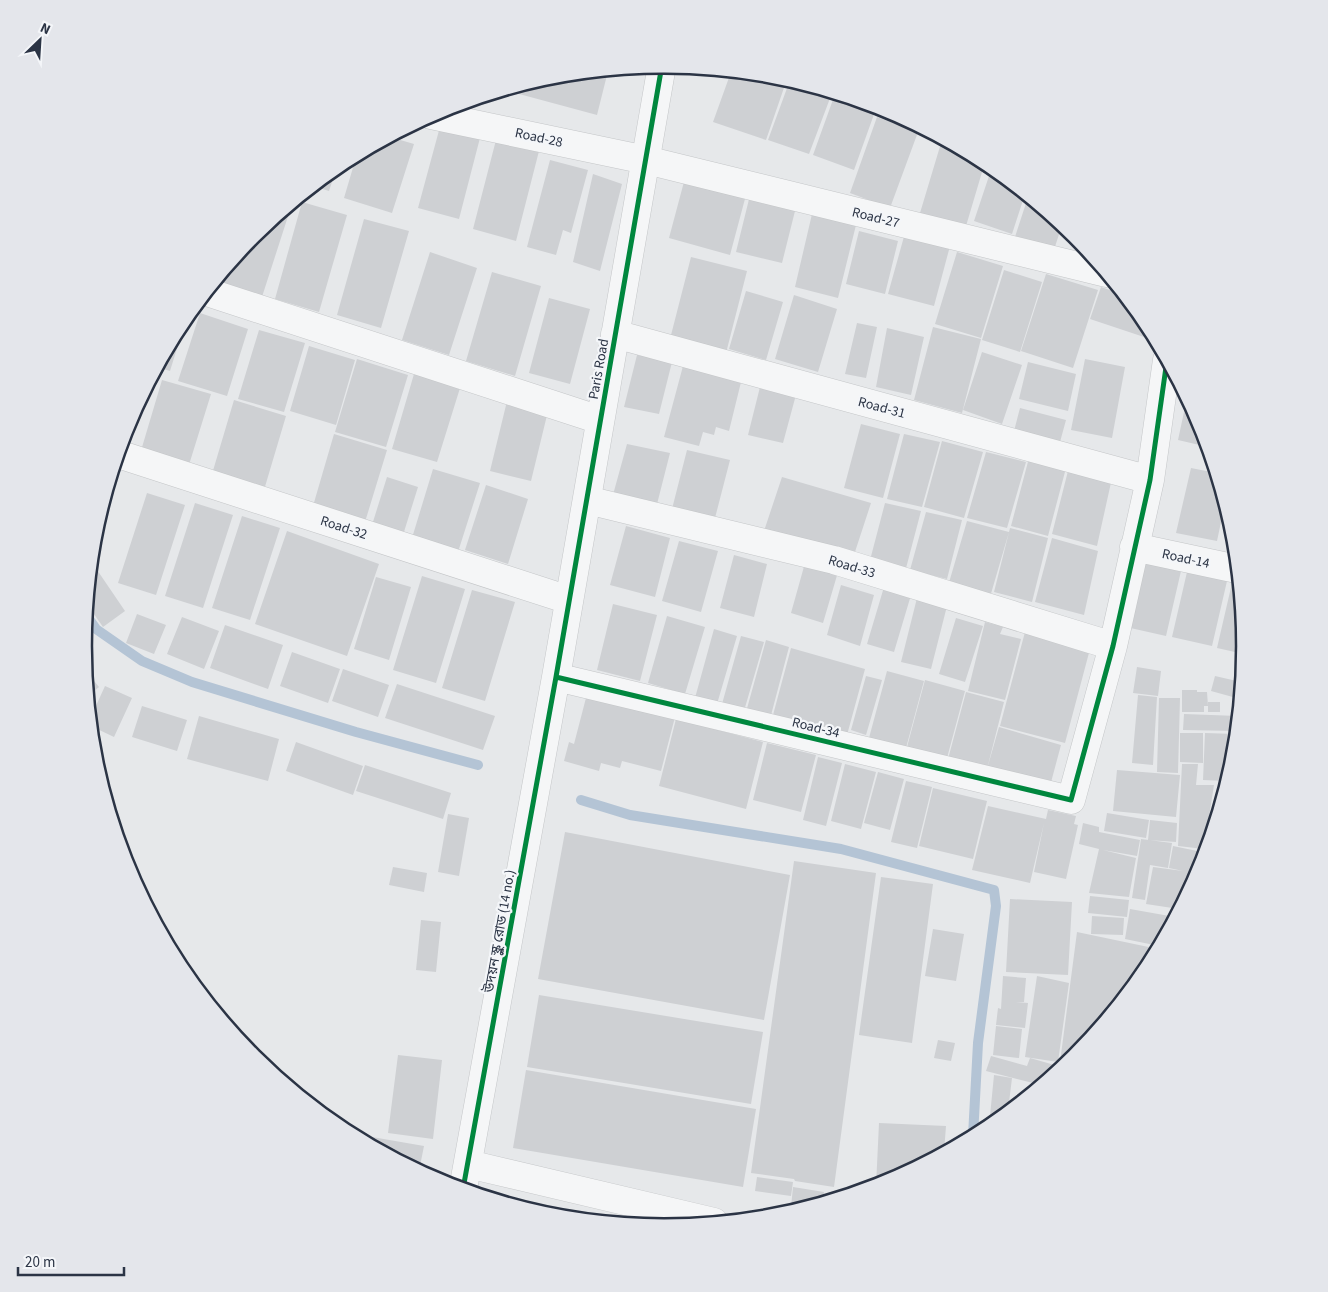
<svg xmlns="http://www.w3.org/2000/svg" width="1328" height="1292" font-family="'Source Sans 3','Noto Sans Bengali',sans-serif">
	<rect width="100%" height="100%" fill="#e6e8ea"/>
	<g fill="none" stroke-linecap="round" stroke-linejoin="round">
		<path stroke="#b4c4d5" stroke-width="10" d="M86 615 96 629 142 661 192 682 356 732 478 765
			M581 800 630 815 841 849 994 890 996 906 978 1043 973 1136"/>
	</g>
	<path fill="#ced0d3" d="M608 71 597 115 504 90 551 76Z
		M731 72 778 76 787 79 766 140 713 122Z
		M790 80 832 93 809 154 768 140Z
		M835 94 877 106 854 170 813 155Z
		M877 117 918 132 890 208 850 193Z
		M441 123 481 134 459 219 418 208Z
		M390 137 414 144 392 213 344 198 357 154Z
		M496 140 539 151 516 241 473 229Z
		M941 143 961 149 985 162 966 226 920 213Z
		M550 160 588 170 571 233 563 230 556 255 527 247Z
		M337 167 329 191 313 186Z
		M992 167 1025 194 1012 234 974 221Z
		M593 174 622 184 600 271 573 262Z
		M685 178 746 195 730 255 669 238Z
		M752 187 798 199 782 263 736 252Z
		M1028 197 1062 225 1052 256 1013 243Z
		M302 202 347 215 319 312 275 299Z
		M288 206 291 207 261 300 217 287 221 274 253 235Z
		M812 214 856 225 838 298 795 287Z
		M364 219 409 231 381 328 337 315Z
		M859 231 898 241 885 294 846 284Z
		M905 233 950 246 934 306 888 294Z
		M430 252 477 268 449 355 402 340Z
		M957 252 1003 266 981 338 935 324Z
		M691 257 747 271 726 353 670 339Z
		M1004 270 1042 282 1020 352 982 340Z
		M492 272 541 286 515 376 466 361Z
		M1046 274 1098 290 1073 368 1021 351Z
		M1101 287 1124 295 1147 323 1150 329 1147 338 1090 319Z
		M746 291 783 302 766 360 729 349Z
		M794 295 837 309 818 372 775 359Z
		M549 298 590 309 570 384 529 373Z
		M200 313 248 329 227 396 178 381Z
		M187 316 170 371 157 367 181 323Z
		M857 323 877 327 866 378 845 374Z
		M933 327 981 339 962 413 914 400Z
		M887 328 924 337 911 395 876 387Z
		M259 330 305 343 284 412 238 399Z
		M309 346 355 360 336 425 290 411Z
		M982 352 1022 365 1002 424 963 410Z
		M637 355 672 362 659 414 624 407Z
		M357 359 408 375 386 447 335 432Z
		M1085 359 1125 367 1112 438 1071 430Z
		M1028 362 1076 374 1068 411 1019 399Z
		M683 366 742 378 729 431 716 427 714 435 703 432 699 446 664 437Z
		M414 374 460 388 437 462 392 449Z
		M162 380 211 394 188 468 140 454Z
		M761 383 797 391 783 443 748 435Z
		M508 397 549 407 531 481 490 471Z
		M1187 398 1201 424 1208 447 1178 440Z
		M234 400 286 416 264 490 212 474Z
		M1020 408 1066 420 1060 442 1014 431Z
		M861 424 900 434 883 498 844 488Z
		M334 434 387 450 365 522 313 506Z
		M904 434 940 442 922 507 887 499Z
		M942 441 983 452 964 518 924 507Z
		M627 444 670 453 655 512 611 502Z
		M687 450 730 460 715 518 672 509Z
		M986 452 1026 462 1007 528 967 518Z
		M1029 458 1066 468 1048 536 1011 526Z
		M1069 467 1112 478 1097 546 1052 534Z
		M1191 468 1216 473 1225 503 1217 541 1176 533Z
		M433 469 480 483 458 552 412 538Z
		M387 477 418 487 403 535 372 525Z
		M782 477 871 503 853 558 764 531Z
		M486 485 528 499 508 564 465 550Z
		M147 493 185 505 156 595 118 583Z
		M195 503 233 515 203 608 165 596Z
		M885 503 921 511 905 572 869 564Z
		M926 512 962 520 947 579 910 570Z
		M242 516 280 528 250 620 212 608Z
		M967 521 1009 532 990 597 948 586Z
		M626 526 670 538 655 597 610 585Z
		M1010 528 1048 538 1032 602 994 592Z
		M287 531 379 564 347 656 255 624Z
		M1052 538 1098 551 1084 615 1035 602Z
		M679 541 718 551 701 612 662 601Z
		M734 555 767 564 754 617 720 608Z
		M91 561 125 611 103 627 87 604Z
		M1140 562 1181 571 1166 636 1126 627Z
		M805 563 838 572 823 623 791 613Z
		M1187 572 1227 581 1212 646 1172 637Z
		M422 576 465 589 436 683 393 670Z
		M376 577 411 587 389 660 354 649Z
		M1232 583 1239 584 1245 646 1244 654 1217 648Z
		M841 585 874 595 860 646 827 635Z
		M884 587 911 595 894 652 867 644Z
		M472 590 515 602 485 701 442 688Z
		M917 598 947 606 931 669 901 662Z
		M613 604 657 615 640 681 597 670Z
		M137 614 166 625 154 654 126 643Z
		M667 616 705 627 685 694 648 683Z
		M182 617 219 631 204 669 167 654Z
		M956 618 983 626 965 682 939 674Z
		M985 622 1003 627 1000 634 1021 639 1005 700 968 691Z
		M225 625 283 645 268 689 210 668Z
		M714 629 737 636 717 704 695 698Z
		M1025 632 1090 649 1065 743 1000 726Z
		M741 636 764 642 744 711 722 704Z
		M766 640 789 647 770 719 746 712Z
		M791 648 865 669 847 735 773 715Z
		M292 652 340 669 328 703 280 686Z
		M1137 667 1161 671 1158 696 1133 693Z
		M343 669 389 685 378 717 332 701Z
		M85 670 99 687 88 696 87 691Z
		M887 671 924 681 906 748 869 738Z
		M866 676 882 680 866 735 851 730Z
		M1215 676 1241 682 1240 699 1211 691Z
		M925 680 965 691 947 758 907 747Z
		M397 684 495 716 483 750 385 718Z
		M105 686 132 698 114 737 91 726 90 719Z
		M1182 690H1197V692H1207L1208 706H1204V712H1182Z
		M966 692 1004 702 987 769 948 759Z
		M587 694 675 717 661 771 622 761 620 768 601 763 599 771 564 761 569 742 574 744Z
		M1138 695 1157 697 1153 765 1132 763Z
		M1159 698H1180L1178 773 1157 772Z
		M1208 702H1220V712H1208Z
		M142 706 187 720 177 751 132 737Z
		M1184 714 1238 716 1237 731 1183 730Z
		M199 716 279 739 268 781 187 759Z
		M676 719 763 742 746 809 659 786Z
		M999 727 1061 745 1050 786 987 769Z
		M1180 733H1203V763L1180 762Z
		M1205 733 1236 734 1234 760 1227 781 1203 780Z
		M296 742 363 766 353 795 286 771Z
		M767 743 816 755 801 812 753 800Z
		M818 757 842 763 826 826 803 820Z
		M845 764 876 772 861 829 831 821Z
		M1182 764H1198L1196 785H1214L1204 849 1178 846Z
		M365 765 451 793 443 819 356 791Z
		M1117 770 1180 775 1176 817 1113 811Z
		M878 772 904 779 890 830 864 823Z
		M906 781 932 787 917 848 891 842Z
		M933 788 987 801 973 859 919 846Z
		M988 806 1046 819 1048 810 1076 816 1074 824 1078 825 1066 879 1034 872 1044 823 1030 883 972 870Z
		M1107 813 1149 820 1146 838 1104 831Z
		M448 814 469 818 459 876 438 872Z
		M1150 820 1177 823 1176 842 1148 840Z
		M1083 823 1099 827V832L1140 840 1137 856 1103 850 1136 858 1129 897 1089 893 1099 849 1079 844Z
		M565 832 790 875 764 1020 538 979Z
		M1141 839 1172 843 1168 868 1150 865 1145 900 1132 898Z
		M1173 846 1202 852 1198 873 1193 872 1190 889 1179 909 1146 904 1153 867 1183 871 1169 868Z
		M794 861 876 873 834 1187 795 1181 794 1179 751 1173Z
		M393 867 427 873 424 892 389 885Z
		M881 877 933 884 912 1043 859 1035Z
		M1090 896 1129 900 1127 917 1088 913Z
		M1010 899 1072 902 1068 975 1006 972Z
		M1130 909 1175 917 1159 946 1125 939Z
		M1092 916 1124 918 1123 935 1091 934Z
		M421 920 441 922 436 972 416 970Z
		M933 929 964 934 956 981 925 976Z
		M1077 932 1158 949 1147 969 1075 1057 1059 1070Z
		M1003 976 1026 978 1024 1002H1016L1028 1003 1025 1028 996 1025 998 1008 1001 1009Z
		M1037 976 1069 983 1058 1062 1025 1057Z
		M539 995 763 1032 751 1104 527 1067Z
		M996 1026 1022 1029 1019 1058 993 1055Z
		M938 1040 955 1043 951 1061 934 1058Z
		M398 1055 442 1060 433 1139 388 1133Z
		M991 1056 1027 1066 1030 1058 1058 1066 1057 1071 1041 1085 986 1071Z
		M526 1070 756 1109 743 1187 513 1148Z
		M994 1075 1012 1078 1008 1111 1001 1118 990 1116Z
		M879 1123 946 1126 944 1152 886 1183 876 1186Z
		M349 1133 424 1146 419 1171Z
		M757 1177 793 1182 791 1196 755 1191Z
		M793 1187 824 1192 823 1202 803 1208 791 1207Z
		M521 1203 611 1219V1222L550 1216 520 1207Z"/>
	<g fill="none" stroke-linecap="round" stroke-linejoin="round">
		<defs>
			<path id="minor" d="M431 115 646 160 1106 273
				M207 292 600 420
				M615 334 1150 480
				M118 454 569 600
				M587 500 834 560 1113 646
				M1134 547 1237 569
				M556 677 1071 800 1113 646 1150 480 1167 360
				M468 1164 714 1222
				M463 1189 556 677 662 65"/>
		</defs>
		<use href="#minor" stroke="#c4c6c8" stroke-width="29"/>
		<use href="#minor" stroke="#f5f6f7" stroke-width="28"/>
		<defs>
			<path id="cycleway" d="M556 677 1071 800 1113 646 1150 480 1167 360
				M463 1189 556 677 662 65"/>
		</defs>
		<use href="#cycleway" stroke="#f4f6f9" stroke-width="8"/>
		<use href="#cycleway" stroke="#00873e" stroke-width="5"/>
	</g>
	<g text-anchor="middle" stroke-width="4.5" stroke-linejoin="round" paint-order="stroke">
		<g font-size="14" fill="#2b3445" stroke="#f4f6f9">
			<text transform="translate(539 137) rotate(12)" y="5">Road-28</text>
			<text transform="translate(876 217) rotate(14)" y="5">Road-27</text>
			<text transform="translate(598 369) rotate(-80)" y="5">Paris Road</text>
			<text transform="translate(882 407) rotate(15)" y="5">Road-31</text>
			<text transform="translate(344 527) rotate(18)" y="5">Road-32</text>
			<text transform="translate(1186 558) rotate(12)" y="5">Road-14</text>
			<text transform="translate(852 566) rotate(17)" y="5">Road-33</text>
			<text transform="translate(816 727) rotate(14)" y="5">Road-34</text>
			<text transform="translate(499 931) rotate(-80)" y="5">উদয়ন স্কুল রোড (14 no.)</text>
		</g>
	</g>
	<path d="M0 0H1328V1292H0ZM92 646a572 572 0 1 1 1144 0a572 572 0 1 1-1144 0Z" fill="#e4e6eb" fill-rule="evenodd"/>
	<path fill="none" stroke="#2b3445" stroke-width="2.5" d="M92 646a572 572 0 1 1 1144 0a572 572 0 1 1-1144 0Z"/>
	<g transform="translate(40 40) rotate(25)" stroke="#f4f6f9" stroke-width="4" paint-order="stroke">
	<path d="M0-4L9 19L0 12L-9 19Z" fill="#2b3445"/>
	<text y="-8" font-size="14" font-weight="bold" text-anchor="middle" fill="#2b3445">N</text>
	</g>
	<path d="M18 1267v8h106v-8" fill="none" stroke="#2b3445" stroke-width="2.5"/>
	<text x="25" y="1267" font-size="15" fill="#2b3445" stroke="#f4f6f9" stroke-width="4" paint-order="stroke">20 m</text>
</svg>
